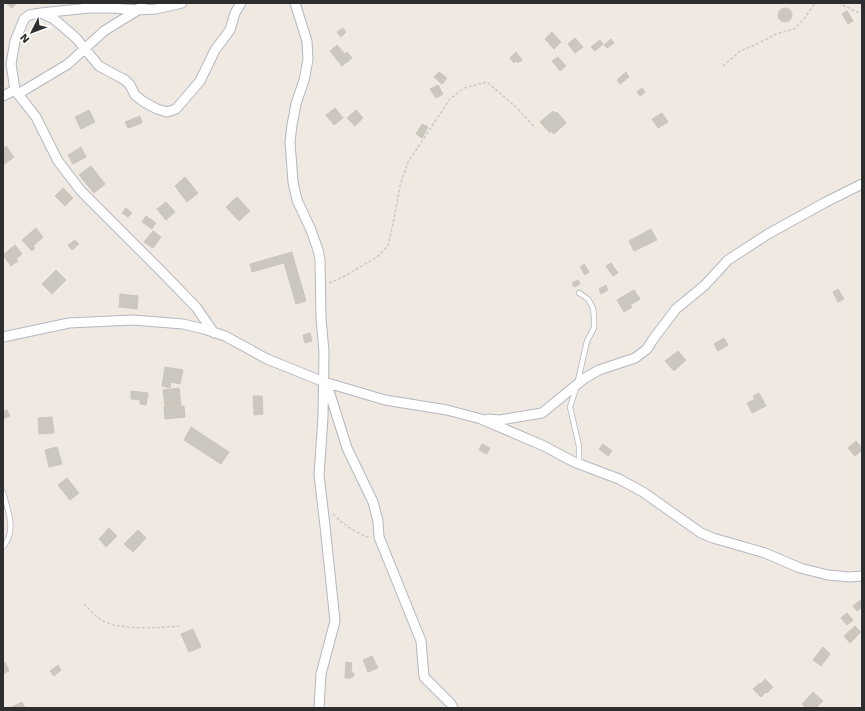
<svg xmlns="http://www.w3.org/2000/svg" width="865" height="711" font-family="'Work Sans',sans-serif">
	<rect width="100%" height="100%" fill="#efe9e1"/>
	<path fill="#cbc7bf" stroke="#cbc5ba" d="M6 3H17L12 8Z
		M778 15a7 7 0 1 1 14 0a7 7 0 1 1-14 0Z
		M847 11 853 21 848 24 842 14Z
		M343 28 346 32 341 37 337 32Z
		M552 32 561 42 554 49 545 39Z
		M575 38 583 47 575 53 568 44Z
		M611 39 614 43 607 48 604 45Z
		M600 40 603 44 595 51 591 47Z
		M337 45 345 54 347 52 352 58 342 66 330 51Z
		M516 52 522 60 518 63 516 61 514 63 510 58Z
		M558 57 566 66 560 71 552 61Z
		M439 72 447 78 442 84 434 77Z
		M626 72 629 77 620 84 617 80Z
		M438 85 443 94 436 98 430 89Z
		M642 88 645 92 640 96 637 92Z
		M335 108 343 118 334 125 326 115Z
		M89 110 95 122 81 129 75 117Z
		M356 110 363 118 355 126 347 118Z
		M553 111 555 113 557 112 566 123 554 134 551 131 550 133 540 122Z
		M662 113 668 122 658 128 652 119Z
		M140 116 142 123 128 128 125 122Z
		M422 124 428 127 422 138 416 134Z
		M6 146 14 157 3 165V149Z
		M81 147 86 157 73 164 68 155Z
		M91 166 105 184 94 193 79 175Z
		M185 177 198 193 187 202 175 186Z
		M63 188 73 198 65 206 55 196Z
		M237 197 250 211 239 221 226 207Z
		M166 202 175 212 166 220 157 209Z
		M126 208 132 213 128 217 122 213Z
		M146 216 156 223 152 229 142 222Z
		M36 228 43 237 33 246 35 248 32 251 22 240Z
		M651 229 657 240 634 251 629 241Z
		M153 231 161 237 153 248 144 242Z
		M75 240 79 244 72 250 68 245Z
		M15 245 22 254 16 259 18 261 11 266 3 255Z
		M292 252 294 260 252 272 250 264Z
		M294 260 306 301 296 304 284 263Z
		M611 263 618 273 613 276 606 266Z
		M584 264 589 272 585 275 580 267Z
		M56 270 66 280 52 294 42 284Z
		M578 280 580 284 574 287 572 283Z
		M606 285 608 290 601 294 599 289Z
		M838 289 844 299 838 302 833 292Z
		M634 290 640 299 630 305 632 307 624 312 617 300Z
		M120 294 138 296 137 309 119 307Z
		M310 333 312 341 305 343 303 335Z
		M724 338 728 345 718 351 714 344Z
		M678 351 686 360 674 371 665 361Z
		M165 367 183 370 180 384 171 382 170 388 162 386Z
		M179 388 181 405 165 406 163 390Z
		M131 391 148 393 146 405 140 404V400L131 399Z
		M759 393 766 406 752 413 747 403 755 399 753 396Z
		M253 396H262L263 414 254 415Z
		M184 406 185 417 165 419 164 407Z
		M7 410 10 416 3 419V411Z
		M52 417 54 433 39 434 38 418Z
		M191 427 229 452 221 464 184 440Z
		M856 441 862 448V450L855 456 848 448Z
		M482 444 490 448 487 454 479 450Z
		M603 444 612 451 608 456 599 449Z
		M57 447 62 464 49 467 45 450Z
		M67 478 79 493 70 500 58 485Z
		M109 528 117 536 106 547 99 539Z
		M138 530 146 538 133 552 124 544Z
		M862 599V607L857 611 853 606Z
		M847 613 853 620 847 625 841 618Z
		M855 626 861 632 850 643 844 636Z
		M193 629 201 647 189 652 181 634Z
		M823 647 830 654 821 666 813 660Z
		M372 656 378 668 368 672 363 660Z
		M5 662 9 671 3 674V663Z
		M346 662 352 663 351 673H354L353 677H351V678H345Z
		M58 665 61 670 54 676 50 671Z
		M765 679 773 687 767 693 766 692 761 697 753 689 760 683 761 684Z
		M813 692 823 701 816 708H806L802 704Z
		M22 702 25 708H10Z"/>
	<g fill="none" stroke-linecap="round" stroke-linejoin="round">
		<defs>
			<path id="lane" d="M579 293 588 299 593 308 594 317V328L587 341 577 385 570 407 579 446V464
				M3 492C8 511 17 531 3 547"/>
			<path id="street" d="M295 3 307 41 308 60 304 80 296 104 292 125 290 142 293 182 297 200 311 230 318 250 320 260 321 318 324 352 323 417 319 475 325 526 335 621 321 674 319 708
				M41 13 89 8H111L138 10 156 9 182 3
				M15 90 11 64 15 41 24 19 29 15 41 13 54 19 76 38 99 66 125 80 130 85 135 95 144 102 157 109 167 112 176 109 200 81 215 50 230 30 235 13 241 3
				M18 94 68 64 104 31 138 10 143 3
				M3 96 15 90 18 94 36 117 58 161 81 191 158 268 196 307 214 333
				M3 337 69 323 133 320 183 324 204 329 225 336 267 359 324 382 385 400 447 410 481 419 544 446 574 462 619 479 643 492 701 533 713 538 765 553 800 568 828 575 850 577 862 576
				M324 383 330 394 347 448 373 502 378 521 379 537 421 641 424 677 451 704 453 708
				M488 419 500 420 542 413 585 378 599 370 635 358 647 349 654 338 676 309 705 285 728 260 768 234 826 202 862 184"/>
		</defs>
		<use href="#lane" stroke="#b4b7c1" stroke-width="6"/>
		<use href="#street" stroke="#b4b7c1" stroke-width="11"/>
		<path stroke="#c9c9c9" stroke-width="1.5" stroke-dasharray="3 2" stroke-linecap="butt" d="M838 3 862 14
			M723 66 739 52 745 49 759 43 776 34 794 29 804 19 815 3
			M329 283 343 277 377 257 388 246 394 219 400 186 408 162 450 99 464 88 487 82 517 108 535 128
			M333 514C344 525 356 533 370 538
			M84 604C89 609 94 615 100 619 117 631 159 628 179 626"/>
		<use href="#lane" stroke="#fff" stroke-width="4.5"/>
		<use href="#street" stroke="#fff" stroke-width="9"/>
	</g>
	<rect width="865" height="711" fill="none" stroke="#2e2e2e" stroke-width="8"/>
	<g transform="translate(32 32) rotate(228)" stroke="#ffffff" stroke-width="3" paint-order="stroke">
	<path d="M0-3L7 15L0 10L-7 15Z" fill="#2e2e2e"/>
	<text y="-6" font-size="11" font-weight="bold" text-anchor="middle" fill="#2e2e2e">N</text>
	</g>
</svg>
